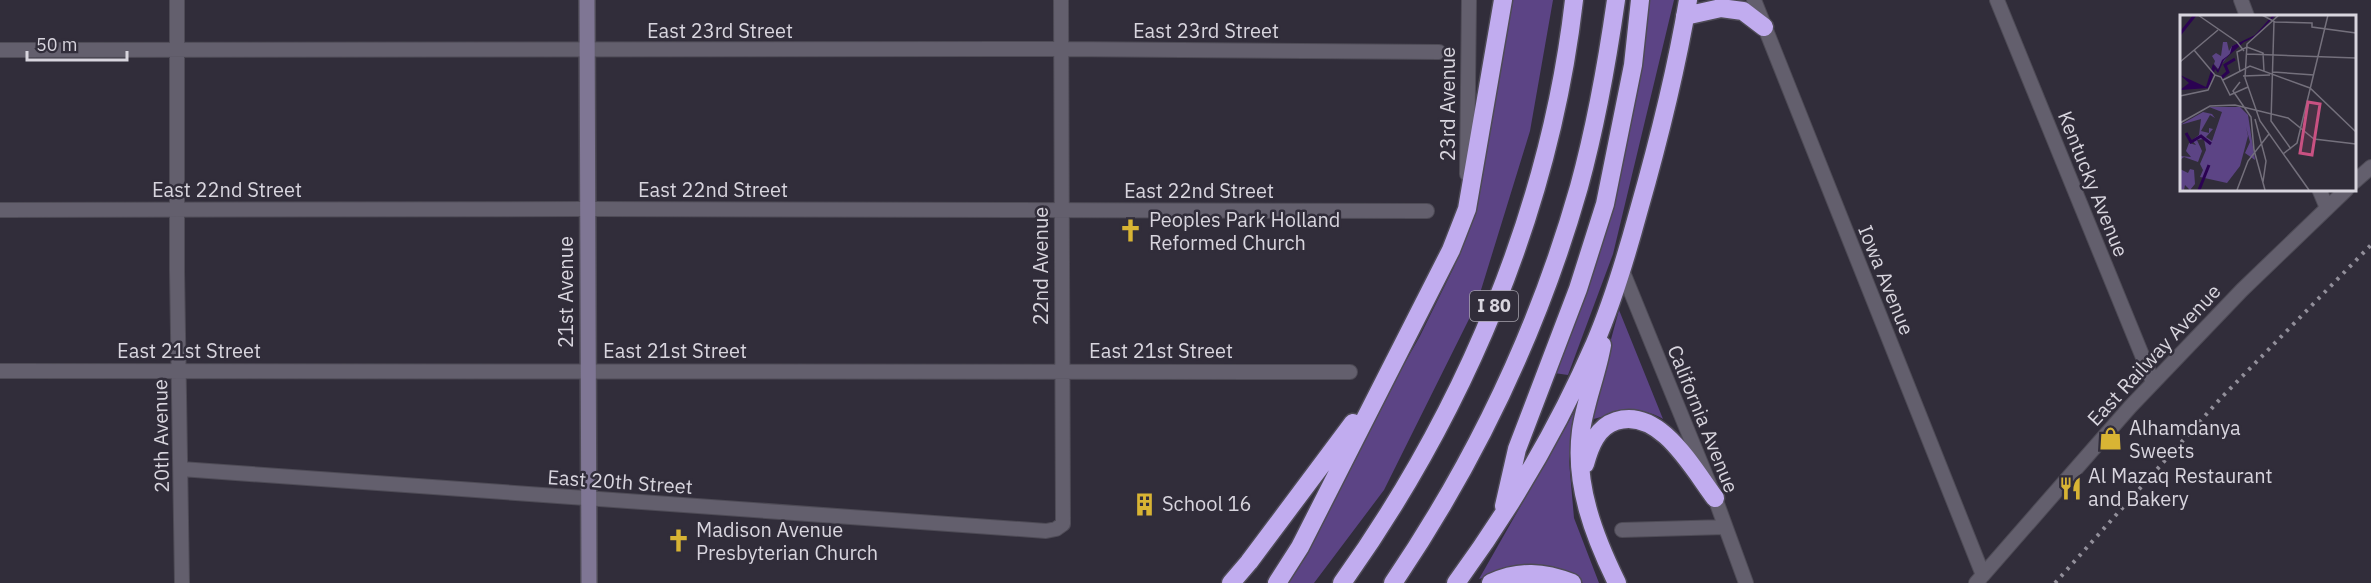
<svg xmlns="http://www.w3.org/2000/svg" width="2371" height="583" font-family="'IBM Plex Sans',sans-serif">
	<rect width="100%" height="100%" fill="#312d3a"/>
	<path fill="#5c4485" d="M1508 0H1553L1530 131 1477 303 1384 490 1314 583H1281L1420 336 1454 267 1475 195Z
		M1649 0H1674L1613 254 1568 375 1554 373Z
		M1619 310 1663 419C1640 404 1613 414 1589 420Z
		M1577 407 1569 461 1574 518 1599 583H1583L1567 573 1529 564 1479 579Z"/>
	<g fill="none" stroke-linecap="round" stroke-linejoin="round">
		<defs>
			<path id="street" d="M177 0V271L182 583
				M1754 0 1983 575
				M1997 0 2153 382
				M2241 0 2247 16
				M0 50 1061 49 1439 52
				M1467 174 1469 0
				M2354 182 2371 167
				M2319 189 2327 208
				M0 210 587 209 1427 211
				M1622 270 1715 498 1746 583
				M0 371 1350 372
				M181 469 1046 531 1056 529 1063 524 1061 0
				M1622 530 1725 527
				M1976 583 2130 407 2242 290 2347 189"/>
			<path id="secondary" d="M587 0 589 583"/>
			<path id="highway" d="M1685 16 1721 8 1743 11 1764 27
				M1602 345C1597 374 1585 402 1581 431 1574 484 1594 536 1617 583
				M1585 464C1590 446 1597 427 1616 421 1660 407 1693 469 1715 498
				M1504 506 1517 449 1578 289 1605 204 1633 65 1640 0
				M1231 583 1249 562 1353 423
				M1277 583 1300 547 1451 250 1467 209 1503 0
				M1342 583C1464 412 1550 210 1574 0
				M1393 583C1475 462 1539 328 1579 187 1596 125 1607 63 1616 0
				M1456 583C1511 508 1558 428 1595 343 1613 301 1626 257 1638 213 1658 143 1676 72 1688 0
				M1491 583C1519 570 1544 572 1572 583"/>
		</defs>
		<use href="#street" stroke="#4e4b56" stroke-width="16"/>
		<use href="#secondary" stroke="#4e4b56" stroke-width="18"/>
		<use href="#highway" stroke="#4e4b56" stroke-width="21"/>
		<use href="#street" stroke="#635f6d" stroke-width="14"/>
		<use href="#secondary" stroke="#7f7694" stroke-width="15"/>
		<use href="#highway" stroke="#c1acef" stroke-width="18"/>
		<path stroke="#928f9a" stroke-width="4" stroke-dasharray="3 6" stroke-linecap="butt" d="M2055 583 2221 398 2371 245"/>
	</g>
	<defs>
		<symbol id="church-bare" viewBox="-9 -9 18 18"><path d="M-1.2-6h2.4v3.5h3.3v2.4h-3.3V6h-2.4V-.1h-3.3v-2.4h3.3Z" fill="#d8b434" stroke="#312d3a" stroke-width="2.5" paint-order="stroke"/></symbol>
		<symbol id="shop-bare" viewBox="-9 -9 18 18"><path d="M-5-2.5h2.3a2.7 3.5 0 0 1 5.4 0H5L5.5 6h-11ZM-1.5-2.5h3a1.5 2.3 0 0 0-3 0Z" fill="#d8b434" stroke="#312d3a" stroke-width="2.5" paint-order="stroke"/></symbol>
		<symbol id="restaurant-bare" viewBox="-9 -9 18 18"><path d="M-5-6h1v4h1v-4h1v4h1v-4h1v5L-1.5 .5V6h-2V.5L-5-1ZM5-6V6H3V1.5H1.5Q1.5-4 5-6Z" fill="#d8b434" stroke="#312d3a" stroke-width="2.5" paint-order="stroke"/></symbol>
		<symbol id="building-bare" viewBox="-9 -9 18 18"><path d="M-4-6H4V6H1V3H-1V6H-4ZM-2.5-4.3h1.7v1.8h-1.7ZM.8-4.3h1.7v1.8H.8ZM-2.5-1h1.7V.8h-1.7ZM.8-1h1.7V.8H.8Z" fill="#d8b434" stroke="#312d3a" stroke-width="2.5" paint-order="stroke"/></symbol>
	</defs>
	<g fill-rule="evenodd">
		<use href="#church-bare" x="1114" y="214" width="33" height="33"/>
		<use href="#shop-bare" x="2094" y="422" width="33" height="33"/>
		<use href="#restaurant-bare" x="2054" y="472" width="33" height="33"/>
		<use href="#building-bare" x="1128" y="488" width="33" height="33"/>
		<use href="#church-bare" x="662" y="524" width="33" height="33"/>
	</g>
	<g text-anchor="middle" stroke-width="5" stroke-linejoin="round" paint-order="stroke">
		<rect fill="#312d3a" stroke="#a6a3ad" stroke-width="1.5" x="1470" y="291" width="48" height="30" rx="4.5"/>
		<g font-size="18" font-weight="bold" fill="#d8d5de">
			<text x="1494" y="312">I 80</text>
		</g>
		<g font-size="20" fill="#d8d5de" stroke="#312d3a">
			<text x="720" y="38">East 23rd Street</text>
			<text x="1206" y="38">East 23rd Street</text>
			<text transform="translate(1448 104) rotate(-90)" y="7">23rd Avenue</text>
			<text transform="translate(2093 184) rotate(68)" y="7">Kentucky Avenue</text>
			<text x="227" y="197">East 22nd Street</text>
			<text x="713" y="197">East 22nd Street</text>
			<text x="1199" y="198">East 22nd Street</text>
			<text transform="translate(1041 266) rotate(-90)" y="7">22nd Avenue</text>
			<text transform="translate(1886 280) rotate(68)" y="7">Iowa Avenue</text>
			<text transform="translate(566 292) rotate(-90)" y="7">21st Avenue</text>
			<text x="189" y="358">East 21st Street</text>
			<text x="675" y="358">East 21st Street</text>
			<text x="1161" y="358">East 21st Street</text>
			<text transform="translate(2154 355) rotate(-47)" y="7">East Railway Avenue</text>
			<text transform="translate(1703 419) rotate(68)" y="7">California Avenue</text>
			<text transform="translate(161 436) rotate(-91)" y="7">20th Avenue</text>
			<text transform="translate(620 482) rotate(4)" y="7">East 20th Street</text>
		</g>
		<g font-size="20" fill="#d8d5de" stroke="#312d3a" text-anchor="start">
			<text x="1149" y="227">Peoples Park Holland<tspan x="1149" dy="23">Reformed Church</tspan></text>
			<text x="2129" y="435">Alhamdanya<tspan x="2129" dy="23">Sweets</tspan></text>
			<text x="2088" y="483">Al Mazaq Restaurant<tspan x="2088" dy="23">and Bakery</tspan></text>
			<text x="1162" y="511">School 16</text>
			<text x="696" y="537">Madison Avenue<tspan x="696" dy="23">Presbyterian Church</tspan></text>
		</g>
	</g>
	<g transform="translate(2180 15)">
		<rect width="176" height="176" fill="#312d3a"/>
		<path d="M43 27H47L49 36 52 31 57 29 38 54 34 49 32 55 35 46 32 41 36 38 41 41ZM29 92H60L68 100 75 145 65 138 70 127 66 112 68 121 60 151 47 168 20 162 23 155 20 149 26 135 24 124 17 125 22 136 18 147 4 142 0 145V141L11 142 6 136 9 128 16 130 12 125 19 120 21 104 0 110 23 97 32 99 35 103 30 100 21 116 29 118V113L33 114 26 122 32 126 42 97ZM0 154 8 158 10 154 14 155 15 169 10 175 5 170 4 175 0 174Z" fill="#5c4485"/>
		<path d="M93 0H96L73 23 64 27 44 45 38 58 35 54 29 73 0 75 9 68 0 60 26 72 33 49 38 55 42 45 50 39 52 31 75 20Z" fill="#2b0252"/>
		<path fill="none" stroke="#2b0252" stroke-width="3" d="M0 19 15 0M41 63 48 57 45 50 55 44M6 118 11 127 21 121 31 129M19 175 29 150"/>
		<path fill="none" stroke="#74707c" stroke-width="1.5" d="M18 0 57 27 64 36M82 0 95 7 132 8V12L176 18M99 0 67 29 65 63 80 106 129 175M94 6 91 106 111 134M14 35 35 60M67 39 176 43M0 47 38 15M60 57 57 37 67 32 83 38 84 56M93 57 134 60M35 60 41 62 50 80 68 72M63 61 90 60M43 65 70 51 130 73 176 117M60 67 53 76 71 102 74 135 85 175M0 81 28 75 35 60M75 104 86 146 83 167M0 108 30 91 55 90 108 103 134 124 176 129M103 139 117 128 148 0M57 175 68 146 89 119"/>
		<path fill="#c95182" fill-opacity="0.15" stroke="#c95182" stroke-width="3" d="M128 87 140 89 132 140 120 138Z"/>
		<rect width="176" height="176" fill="none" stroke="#d8d5de" stroke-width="3"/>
	</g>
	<path d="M27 51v9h100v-9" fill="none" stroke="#d8d5de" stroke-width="3"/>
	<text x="36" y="51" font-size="18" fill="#d8d5de" stroke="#312d3a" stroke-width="4.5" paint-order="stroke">50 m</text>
</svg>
